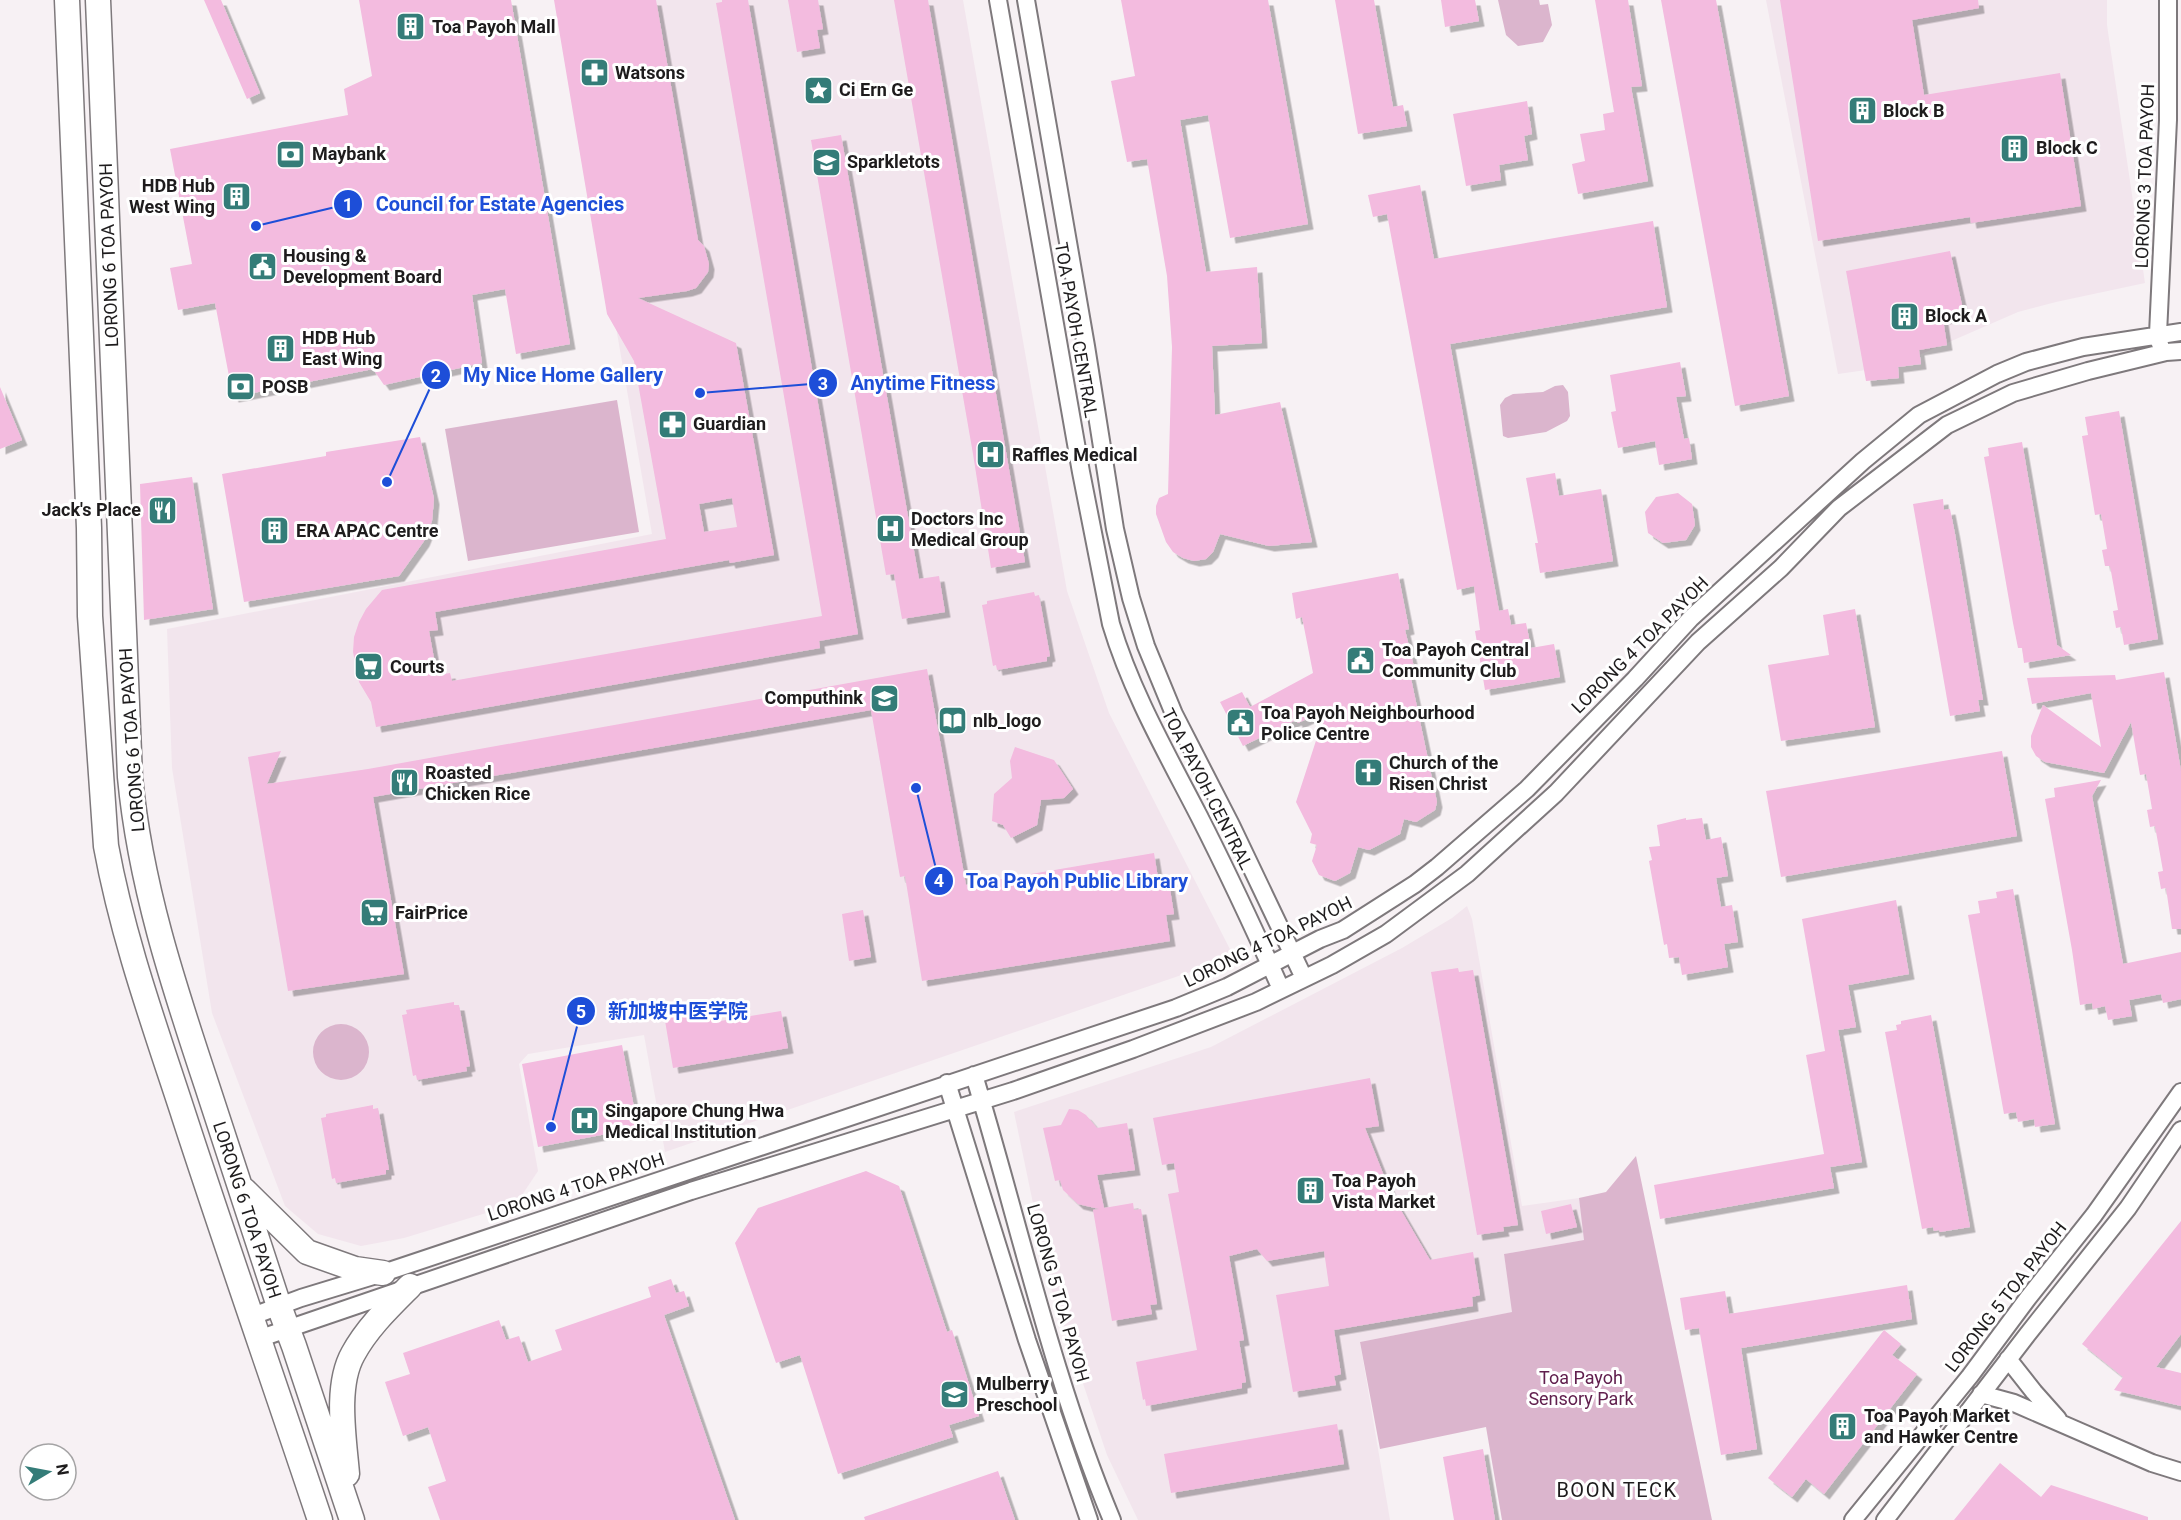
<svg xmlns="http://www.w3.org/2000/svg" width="2181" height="1520" font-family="Roboto,'Noto Sans SC',sans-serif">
	<defs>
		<filter id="shadow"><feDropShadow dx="5.5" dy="5.5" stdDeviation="0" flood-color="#0004"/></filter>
	</defs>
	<rect width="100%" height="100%" fill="#f7f1f4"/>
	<path fill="#f2e5ed" d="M559 0H963L1067 591 1109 713 1234 957 665 1152 644 1035 528 1054 519 1064 538 1171 516 1204 404 1238 361 1246 318 1234 285 1206 212 1013 172 768 167 629 652 534Z
		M1766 0H2107V25L2145 283 2056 302 2018 312 1894 366 1838 374Z
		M1467 906 1472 919 1522 1206 1579 1198 1585 1240 1504 1254 1513 1312 1360 1342 1390 1520H1138L1107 1455 1050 1285 1014 1112 1211 1047 1402 948 1452 918Z"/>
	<path fill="#dbb5cd" d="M1498 0H1539L1540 5 1548 4 1552 25 1543 42 1518 46 1506 35Z
		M1563 385 1568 392 1570 416 1567 421 1546 432 1508 438 1503 436 1500 405 1505 398 1513 394 1543 392 1555 386Z
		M617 400 639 532 468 561 445 429Z
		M313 1052a28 28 0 1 1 56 0a28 28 0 1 1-56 0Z
		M1636 1156 1712 1520H1502L1486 1427 1380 1449 1360 1342 1512 1312 1504 1254 1584 1240 1579 1198 1606 1192Z"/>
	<path fill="#f3bbdf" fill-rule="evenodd" filter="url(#shadow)" d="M204 0H221L260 93 247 99Z
		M359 0H511L570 344 516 354 505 289 472 295 482 363 384 385 373 369 233 397 215 303 178 310 170 268 192 264 170 149 348 115 344 89 372 76Z
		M554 0H656L698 240 704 246 709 264 708 272 696 288 687 291 638 298 736 343 774 555 730 563 729 560 435 612 438 630 429 631 437 675 450 673 452 681 822 616 716 3 722 2V0H748L858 634 819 641 820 648 376 727 371 702 359 682 353 652 354 637 359 622 366 609 382 590 666 539 634 361 607 314ZM732 498 737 527 704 532 699 504Z
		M788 0H818L823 29 817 30 820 48 797 52Z
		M894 0H928L1025 562 991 568 973 454Z
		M1121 0H1268L1308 224 1230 238 1208 115 1180 120 1206 272 1257 267 1262 343 1212 346 1215 415 1280 402 1312 542 1269 546 1220 534 1213 552 1206 559 1194 561 1183 558 1173 552 1166 542 1156 514V506L1159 498 1168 494 1172 347 1167 276 1147 159 1127 162 1111 81 1135 76Z
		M1335 0H1374L1393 107 1403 105 1407 126 1358 134Z
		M1441 0H1475L1479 21 1445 27Z
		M1595 0H1628L1642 86 1631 87 1648 181 1578 194 1572 164 1585 161 1580 134 1605 130 1603 114 1614 112Z
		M1661 0H1716L1789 396 1735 406Z
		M1780 0H1978L1979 8 1912 20 1924 95 2060 73 2081 206 1971 223 1970 217 1818 241Z
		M1527 101 1532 134 1524 136 1528 160 1499 165 1501 180 1466 186 1453 114Z
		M841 135 919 579 939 576 945 612 902 619 894 574 886 575 811 140Z
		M1420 185 1434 259 1653 221 1667 307 1450 344 1499 611 1508 609 1511 625 1526 623 1531 648 1554 644 1560 677 1485 690 1475 631 1480 630 1474 586 1457 590 1387 214 1373 217 1368 195Z
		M1950 251 1964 314 1943 319 1947 345 1919 350 1921 364 1898 367 1899 378 1866 381 1846 271Z
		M1680 362 1686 396 1676 397 1684 439 1689 438 1692 459 1659 465 1655 441 1618 448 1611 412 1616 411 1610 375Z
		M0 387 22 440 0 449Z
		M2119 411 2158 639 2124 645 2121 627 2116 628 2113 611 2118 610 2110 566H2105L2102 550 2107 549 2101 514 2095 515 2082 436 2088 435 2085 417Z
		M420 437 434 499 432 521 424 541 399 576 244 602 222 474 326 456V452Z
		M2022 442 2057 645 2071 655 2024 663 2022 648H2018L2013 623 1984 457 1989 456 1988 448Z
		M1555 473 1559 496 1601 489 1613 561 1540 573 1535 543H1538L1526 478Z
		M192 477 213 609 144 620 140 484Z
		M1678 493 1692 504 1695 525 1686 540 1663 543 1648 533 1645 512 1656 497Z
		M1943 499 1944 510 1950 509 1955 534 1983 700H1978L1980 711 1950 716 1913 504Z
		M1398 573 1409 629 1405 630 1414 667 1409 669 1437 802 1435 810 1416 822 1404 819 1400 834 1369 850 1358 847 1350 873 1335 881 1319 875 1312 861 1317 845 1310 843 1312 834 1296 802 1326 710 1298 723 1296 720 1243 746 1220 702 1242 692 1250 707 1313 673 1302 617 1296 619 1292 593Z
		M1034 592 1035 596 1039 595 1050 656 1047 657V661L997 670 996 665 993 666 982 605 987 604V601Z
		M1855 609 1875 727 1781 741 1768 665 1829 655 1823 615Z
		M927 669 966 885 1154 853 1158 878 1168 877 1174 914 1166 915 1170 941 922 981 905 876 900 877 871 710 373 797 404 974 288 991 248 757 281 751 267 784 368 769Z
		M2164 672 2181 771V929H2172L2166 888 2161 889 2158 872 2163 871 2155 826 2150 827 2147 810 2152 809 2146 774 2140 775 2131 722 2104 773 2045 762 2036 756 2031 747V736L2043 705 2101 747 2091 693 2032 704 2027 678 2115 675 2116 680Z
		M1015 747 1054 760 1073 789 1064 798 1041 800 1037 825 1011 838 1003 825 992 821 994 794 1012 778 1010 761Z
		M2002 751 2017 836 1781 877 1766 791Z
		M2101 780 2092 796 2123 964 2181 952V999L2163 1003 2161 994 2129 1000 2132 1016 2108 1020 2105 1006 2093 1009 2092 1003 2080 1005 2072 950 2045 799 2055 797 2054 788Z
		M1686 818V820L1702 818 1706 840 1721 837 1728 876 1716 878 1721 907 1732 905 1738 942 1724 944 1728 967 1682 975 1679 957 1669 958 1667 944 1664 945 1649 861 1652 860 1649 847 1660 846 1657 825Z
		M2013 889 2055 1124 2035 1127 2034 1119 2018 1122 2016 1112 2004 1114 1968 915 1980 913 1978 901 1997 898 1996 892Z
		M1896 900 1909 974 1848 985 1856 1027 1838 1030 1862 1162 1830 1167 1834 1188 1660 1219 1654 1185 1824 1154 1806 1055 1825 1051 1802 919Z
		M863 910 871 957 849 961 842 914Z
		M1458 968 1459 972 1473 970 1518 1225 1503 1227 1504 1231 1477 1235 1431 972Z
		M711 1001 714 1022 781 1011 788 1048 673 1068 663 1009Z
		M454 1002V1005H459L470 1066 466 1067 467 1071 417 1080 416 1075 413 1076 402 1015 407 1014 406 1010Z
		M1931 1015 1970 1227 1940 1232 1939 1230 1934 1231 1933 1227 1922 1229 1885 1032 1897 1030 1896 1025 1901 1024V1021Z
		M622 1045 638 1128 538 1147 522 1064Z
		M1370 1078 1379 1126 1365 1128 1384 1176 1399 1207 1430 1260 1473 1252 1480 1295 1472 1297 1473 1306 1334 1330 1341 1374 1334 1376 1336 1385 1293 1392 1276 1295 1329 1286 1324 1251 1267 1261 1257 1249 1229 1256 1244 1340 1239 1341 1246 1382 1242 1383V1388L1146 1406 1145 1399 1143 1400 1136 1362 1197 1350 1168 1194 1179 1192 1174 1163 1162 1165 1153 1118Z
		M373 1105V1109L378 1108 389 1170H386V1174L336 1183 335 1178 332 1179 321 1118 326 1117V1114Z
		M1069 1109 1078 1110 1086 1115 1097 1128 1127 1123 1135 1170 1097 1175 1104 1208 1133 1203 1134 1210 1141 1209 1157 1304 1150 1305 1152 1314 1112 1321 1093 1210 1099 1209 1078 1204 1063 1190 1060 1180 1055 1181 1043 1128 1061 1125Z
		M866 1171 899 1186 947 1332 952 1330 979 1416 949 1425 953 1437 838 1474 800 1355 776 1363 735 1243 758 1208Z
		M1571 1204 1577 1227 1546 1234 1541 1211Z
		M2181 1221V1334L2156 1367 2181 1373V1406L2114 1390 2123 1377 2082 1344Z
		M671 1279 676 1293 684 1291 689 1306 664 1315 735 1520H440L428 1487 446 1481 428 1427 403 1436 385 1382 410 1374 403 1353 499 1320 506 1340 519 1336 528 1362 562 1350 555 1330 651 1297 648 1287Z
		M1907 1285 1912 1319 1741 1348 1757 1449 1721 1455 1699 1328 1685 1330 1680 1298 1725 1291 1729 1314Z
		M1884 1330 1901 1344 1892 1355 1917 1374 1824 1494 1806 1479 1792 1497 1768 1478Z
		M1337 1424 1344 1464 1171 1493 1164 1454Z
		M1483 1449 1495 1520H1454L1443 1457Z
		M2000 1463 2041 1497 2051 1485 2148 1517V1520H1954Z
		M998 1471 1015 1520H865L864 1517Z"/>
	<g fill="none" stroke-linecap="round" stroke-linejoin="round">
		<defs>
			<path id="street" d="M998 0 1081 472 1111 624C1131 691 1167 754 1199 816 1228 873 1255 931 1281 989
				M1026 0 1086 346 1115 529 1131 598 1146 646 1174 714 1231 825 1304 978
				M2160 344 2158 334 2168 120V0
				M974 1075C1019 1223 1052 1377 1112 1520
				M947 1083 1027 1340 1089 1520
				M250 1317 301 1298 383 1273 1176 1008 1227 987 1320 939 1343 930 1415 884 1437 867 1527 789 1635 679 1691 618 1863 461 1919 415 1997 374 2026 362 2083 347 2181 332
				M258 1339 691 1191 1013 1091 1133 1049 1256 1002 1332 965 1386 934 1467 874 1556 793 1698 642 1781 568 1839 508 1947 425 2013 393 2088 371 2166 352 2181 351
				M2008 1359 2034 1392 2058 1419
				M1981 1394 2014 1403 2152 1463 2181 1472
				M1853 1520 1970 1376 2028 1298 2094 1215 2181 1092
				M1885 1520 2027 1335 2128 1208 2181 1130"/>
			<path id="secondary" d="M67 0 89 528 90 616 106 846C123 939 155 1027 184 1116 228 1251 275 1385 320 1520
				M98 0 130 777C140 884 173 984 207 1086 231 1159 255 1233 279 1306L294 1346 352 1520
				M244 1190 307 1252 355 1269 383 1273
				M347 1474C344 1438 335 1386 353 1354 367 1328 389 1307 410 1286"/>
		</defs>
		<use href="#street" stroke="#7e797c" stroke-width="20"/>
		<use href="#secondary" stroke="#7e797c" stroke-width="27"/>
		<use href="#street" stroke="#fff" stroke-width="16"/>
		<use href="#secondary" stroke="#fff" stroke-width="24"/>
	</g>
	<defs>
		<symbol id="building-square" viewBox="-11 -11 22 22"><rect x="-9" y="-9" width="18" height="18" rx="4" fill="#347c78" stroke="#fff"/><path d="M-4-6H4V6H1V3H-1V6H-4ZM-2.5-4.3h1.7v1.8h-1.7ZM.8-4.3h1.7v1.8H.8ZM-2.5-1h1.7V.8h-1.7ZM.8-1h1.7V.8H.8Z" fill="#fff"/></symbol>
		<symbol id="pharmacy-square" viewBox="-11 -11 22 22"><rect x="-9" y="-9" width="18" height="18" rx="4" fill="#347c78" stroke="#fff"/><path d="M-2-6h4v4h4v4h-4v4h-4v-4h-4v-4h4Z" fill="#fff"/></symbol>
		<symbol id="sight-square" viewBox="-11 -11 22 22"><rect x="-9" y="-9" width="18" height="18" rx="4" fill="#347c78" stroke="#fff"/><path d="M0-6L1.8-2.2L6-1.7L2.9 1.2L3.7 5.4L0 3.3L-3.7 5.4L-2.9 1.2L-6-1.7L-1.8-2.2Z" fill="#fff"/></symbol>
		<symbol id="bank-square" viewBox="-11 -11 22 22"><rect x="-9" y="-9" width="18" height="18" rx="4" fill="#347c78" stroke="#fff"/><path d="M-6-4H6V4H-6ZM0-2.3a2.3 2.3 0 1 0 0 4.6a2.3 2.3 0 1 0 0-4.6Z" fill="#fff"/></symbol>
		<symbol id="school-square" viewBox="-11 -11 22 22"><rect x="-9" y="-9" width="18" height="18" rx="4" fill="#347c78" stroke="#fff"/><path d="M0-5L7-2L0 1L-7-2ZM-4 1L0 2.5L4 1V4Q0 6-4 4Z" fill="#fff"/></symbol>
		<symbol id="civic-square" viewBox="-11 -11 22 22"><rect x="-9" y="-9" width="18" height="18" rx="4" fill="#347c78" stroke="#fff"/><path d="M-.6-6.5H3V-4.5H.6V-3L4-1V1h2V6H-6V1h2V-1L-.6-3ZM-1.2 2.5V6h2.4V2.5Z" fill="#fff"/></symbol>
		<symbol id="hospital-square" viewBox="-11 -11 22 22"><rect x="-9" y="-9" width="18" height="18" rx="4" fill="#347c78" stroke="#fff"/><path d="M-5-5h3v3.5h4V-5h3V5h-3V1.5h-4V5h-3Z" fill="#fff"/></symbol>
		<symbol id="restaurant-square" viewBox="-11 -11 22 22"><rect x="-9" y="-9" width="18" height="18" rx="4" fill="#347c78" stroke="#fff"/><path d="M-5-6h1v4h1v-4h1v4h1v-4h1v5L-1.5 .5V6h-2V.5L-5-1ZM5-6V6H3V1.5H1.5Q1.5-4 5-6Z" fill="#fff"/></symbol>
		<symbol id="supermarket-square" viewBox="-11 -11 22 22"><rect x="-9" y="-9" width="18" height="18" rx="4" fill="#347c78" stroke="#fff"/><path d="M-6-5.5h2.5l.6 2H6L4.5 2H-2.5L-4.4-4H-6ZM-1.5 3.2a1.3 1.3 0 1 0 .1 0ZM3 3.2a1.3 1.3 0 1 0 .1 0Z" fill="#fff"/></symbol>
		<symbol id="library-square" viewBox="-11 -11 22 22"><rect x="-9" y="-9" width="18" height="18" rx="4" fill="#347c78" stroke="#fff"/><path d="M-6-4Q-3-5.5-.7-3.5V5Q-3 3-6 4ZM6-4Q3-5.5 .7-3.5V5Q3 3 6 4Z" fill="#fff"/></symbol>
		<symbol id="church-square" viewBox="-11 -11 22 22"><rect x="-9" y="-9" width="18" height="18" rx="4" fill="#347c78" stroke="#fff"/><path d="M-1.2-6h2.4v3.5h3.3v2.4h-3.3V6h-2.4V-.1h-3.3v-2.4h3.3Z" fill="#fff"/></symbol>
	</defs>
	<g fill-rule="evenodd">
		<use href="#building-square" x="394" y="10" width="33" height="33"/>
		<use href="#pharmacy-square" x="578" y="56" width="33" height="33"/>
		<use href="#sight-square" x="802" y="74" width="33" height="33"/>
		<use href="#building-square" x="1846" y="94" width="33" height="33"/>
		<use href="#building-square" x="1998" y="132" width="33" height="33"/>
		<use href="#bank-square" x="274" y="138" width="33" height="33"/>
		<use href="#school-square" x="810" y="146" width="33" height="33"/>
		<use href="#building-square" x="220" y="180" width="33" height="33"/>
		<use href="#civic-square" x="246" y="250" width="33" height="33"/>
		<use href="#building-square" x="1888" y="300" width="33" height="33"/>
		<use href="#building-square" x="264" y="332" width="33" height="33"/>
		<use href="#bank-square" x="224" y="370" width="33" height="33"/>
		<use href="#pharmacy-square" x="656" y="408" width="33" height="33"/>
		<use href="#hospital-square" x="974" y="438" width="33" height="33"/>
		<use href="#restaurant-square" x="146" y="494" width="33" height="33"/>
		<use href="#hospital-square" x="874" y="512" width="33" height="33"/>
		<use href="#building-square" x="258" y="514" width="33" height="33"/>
		<use href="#civic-square" x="1344" y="644" width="33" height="33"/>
		<use href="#supermarket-square" x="352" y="650" width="33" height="33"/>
		<use href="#school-square" x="868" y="682" width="33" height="33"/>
		<use href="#library-square" x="936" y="704" width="33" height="33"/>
		<use href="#civic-square" x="1224" y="706" width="33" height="33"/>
		<use href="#church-square" x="1352" y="756" width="33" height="33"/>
		<use href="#restaurant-square" x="388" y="766" width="33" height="33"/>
		<use href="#supermarket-square" x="358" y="896" width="33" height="33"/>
		<use href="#hospital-square" x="568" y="1104" width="33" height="33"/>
		<use href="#building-square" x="1294" y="1174" width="33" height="33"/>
		<use href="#school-square" x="938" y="1378" width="33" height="33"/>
		<use href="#building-square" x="1826" y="1410" width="33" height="33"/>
	</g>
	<g text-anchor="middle" stroke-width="6" stroke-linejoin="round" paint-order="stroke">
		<g font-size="18" font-weight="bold" fill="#1e1c1d" stroke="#fff" text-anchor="start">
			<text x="432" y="33">Toa Payoh Mall</text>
			<text x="615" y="79">Watsons</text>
			<text x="839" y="96">Ci Ern Ge</text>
			<text x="1883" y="117">Block B</text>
			<text x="2036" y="154">Block C</text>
			<text x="312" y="160">Maybank</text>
			<text x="847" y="168">Sparkletots</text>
			<text x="215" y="192" text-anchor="end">HDB Hub<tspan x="215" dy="21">West Wing</tspan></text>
			<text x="283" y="262">Housing &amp;<tspan x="283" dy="21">Development Board</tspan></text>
			<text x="1925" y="322">Block A</text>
			<text x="302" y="344">HDB Hub<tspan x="302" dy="21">East Wing</tspan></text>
			<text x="262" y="393">POSB</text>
			<text x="693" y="430">Guardian</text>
			<text x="1012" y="461">Raffles Medical</text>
			<text x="141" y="516" text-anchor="end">Jack's Place</text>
			<text x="911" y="525">Doctors Inc<tspan x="911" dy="21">Medical Group</tspan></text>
			<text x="296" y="537">ERA APAC Centre</text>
			<text x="1382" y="656">Toa Payoh Central<tspan x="1382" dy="21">Community Club</tspan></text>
			<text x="390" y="673">Courts</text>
			<text x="863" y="704" text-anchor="end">Computhink</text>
			<text x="1261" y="719">Toa Payoh Neighbourhood<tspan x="1261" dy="21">Police Centre</tspan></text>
			<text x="973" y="727">nlb_logo</text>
			<text x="1389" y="769">Church of the<tspan x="1389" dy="21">Risen Christ</tspan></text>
			<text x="425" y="779">Roasted<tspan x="425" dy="21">Chicken Rice</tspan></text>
			<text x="395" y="919">FairPrice</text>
			<text x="605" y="1117">Singapore Chung Hwa<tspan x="605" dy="21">Medical Institution</tspan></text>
			<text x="1332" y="1187">Toa Payoh<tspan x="1332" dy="21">Vista Market</tspan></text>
			<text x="976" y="1390">Mulberry<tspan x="976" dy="21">Preschool</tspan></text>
			<text x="1864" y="1422">Toa Payoh Market<tspan x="1864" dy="21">and Hawker Centre</tspan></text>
		</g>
		<g font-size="18" fill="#1e1c1d" stroke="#fff">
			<text transform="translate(2145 176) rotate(-88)" y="6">LORONG 3 TOA PAYOH</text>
			<text transform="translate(109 255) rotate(-92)" y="6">LORONG 6 TOA PAYOH</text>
			<text transform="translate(1076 330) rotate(80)" y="6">TOA PAYOH CENTRAL</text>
			<text transform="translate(1640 645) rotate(-45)" y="6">LORONG 4 TOA PAYOH</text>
			<text transform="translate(132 740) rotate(-94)" y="6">LORONG 6 TOA PAYOH</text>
			<text transform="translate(1207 789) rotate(63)" y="6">TOA PAYOH CENTRAL</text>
			<text transform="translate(1268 942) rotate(-26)" y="6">LORONG 4 TOA PAYOH</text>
			<text transform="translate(576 1187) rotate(-18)" y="6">LORONG 4 TOA PAYOH</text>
			<text transform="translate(247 1210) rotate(72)" y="6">LORONG 6 TOA PAYOH</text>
			<text transform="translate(1058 1293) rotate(74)" y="6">LORONG 5 TOA PAYOH</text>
			<text transform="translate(2006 1297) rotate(-52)" y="6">LORONG 5 TOA PAYOH</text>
		</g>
		<g font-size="18" fill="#61204e" stroke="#fff">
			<text x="1581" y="1384">Toa Payoh<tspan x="1581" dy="21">Sensory Park</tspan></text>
		</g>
		<g font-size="20" letter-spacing="1.5" fill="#1e1c1d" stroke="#fff">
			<text x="1617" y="1497">BOON TECK</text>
		</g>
	</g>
	<path fill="none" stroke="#1d4ed8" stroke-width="2" d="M256 226L348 204M387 482L436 375M700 393L823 383M916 788L939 881M551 1127L581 1011"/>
	<g fill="#1d4ed8" stroke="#fff" stroke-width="2">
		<circle cx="256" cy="226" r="6"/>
		<circle cx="387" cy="482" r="6"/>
		<circle cx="700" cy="393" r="6"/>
		<circle cx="916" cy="788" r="6"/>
		<circle cx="551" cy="1127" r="6"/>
		<circle cx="348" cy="204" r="15"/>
		<circle cx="436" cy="375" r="15"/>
		<circle cx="823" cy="383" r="15"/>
		<circle cx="939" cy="881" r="15"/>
		<circle cx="581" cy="1011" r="15"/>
	</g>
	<g font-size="18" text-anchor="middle" font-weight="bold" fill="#fff">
		<text x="348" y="211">1</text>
		<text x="436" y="382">2</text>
		<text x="823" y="390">3</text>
		<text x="939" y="887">4</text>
		<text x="581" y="1018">5</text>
	</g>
	<g font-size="20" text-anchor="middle" font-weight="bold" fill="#1d4ed8" stroke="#fff" stroke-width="6" stroke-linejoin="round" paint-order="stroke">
		<text x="500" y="211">Council for Estate Agencies</text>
		<text x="563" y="382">My Nice Home Gallery</text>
		<text x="923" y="390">Anytime Fitness</text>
		<text x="1077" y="888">Toa Payoh Public Library</text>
		<text x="678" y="1018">新加坡中医学院</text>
	</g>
	<g transform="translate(48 1472) rotate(80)"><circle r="28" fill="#ffffff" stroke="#a5a4a5" stroke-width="1.5"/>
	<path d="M0-4.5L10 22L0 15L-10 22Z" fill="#347c78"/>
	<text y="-9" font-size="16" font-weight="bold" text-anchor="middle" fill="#1e1c1d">N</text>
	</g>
</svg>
